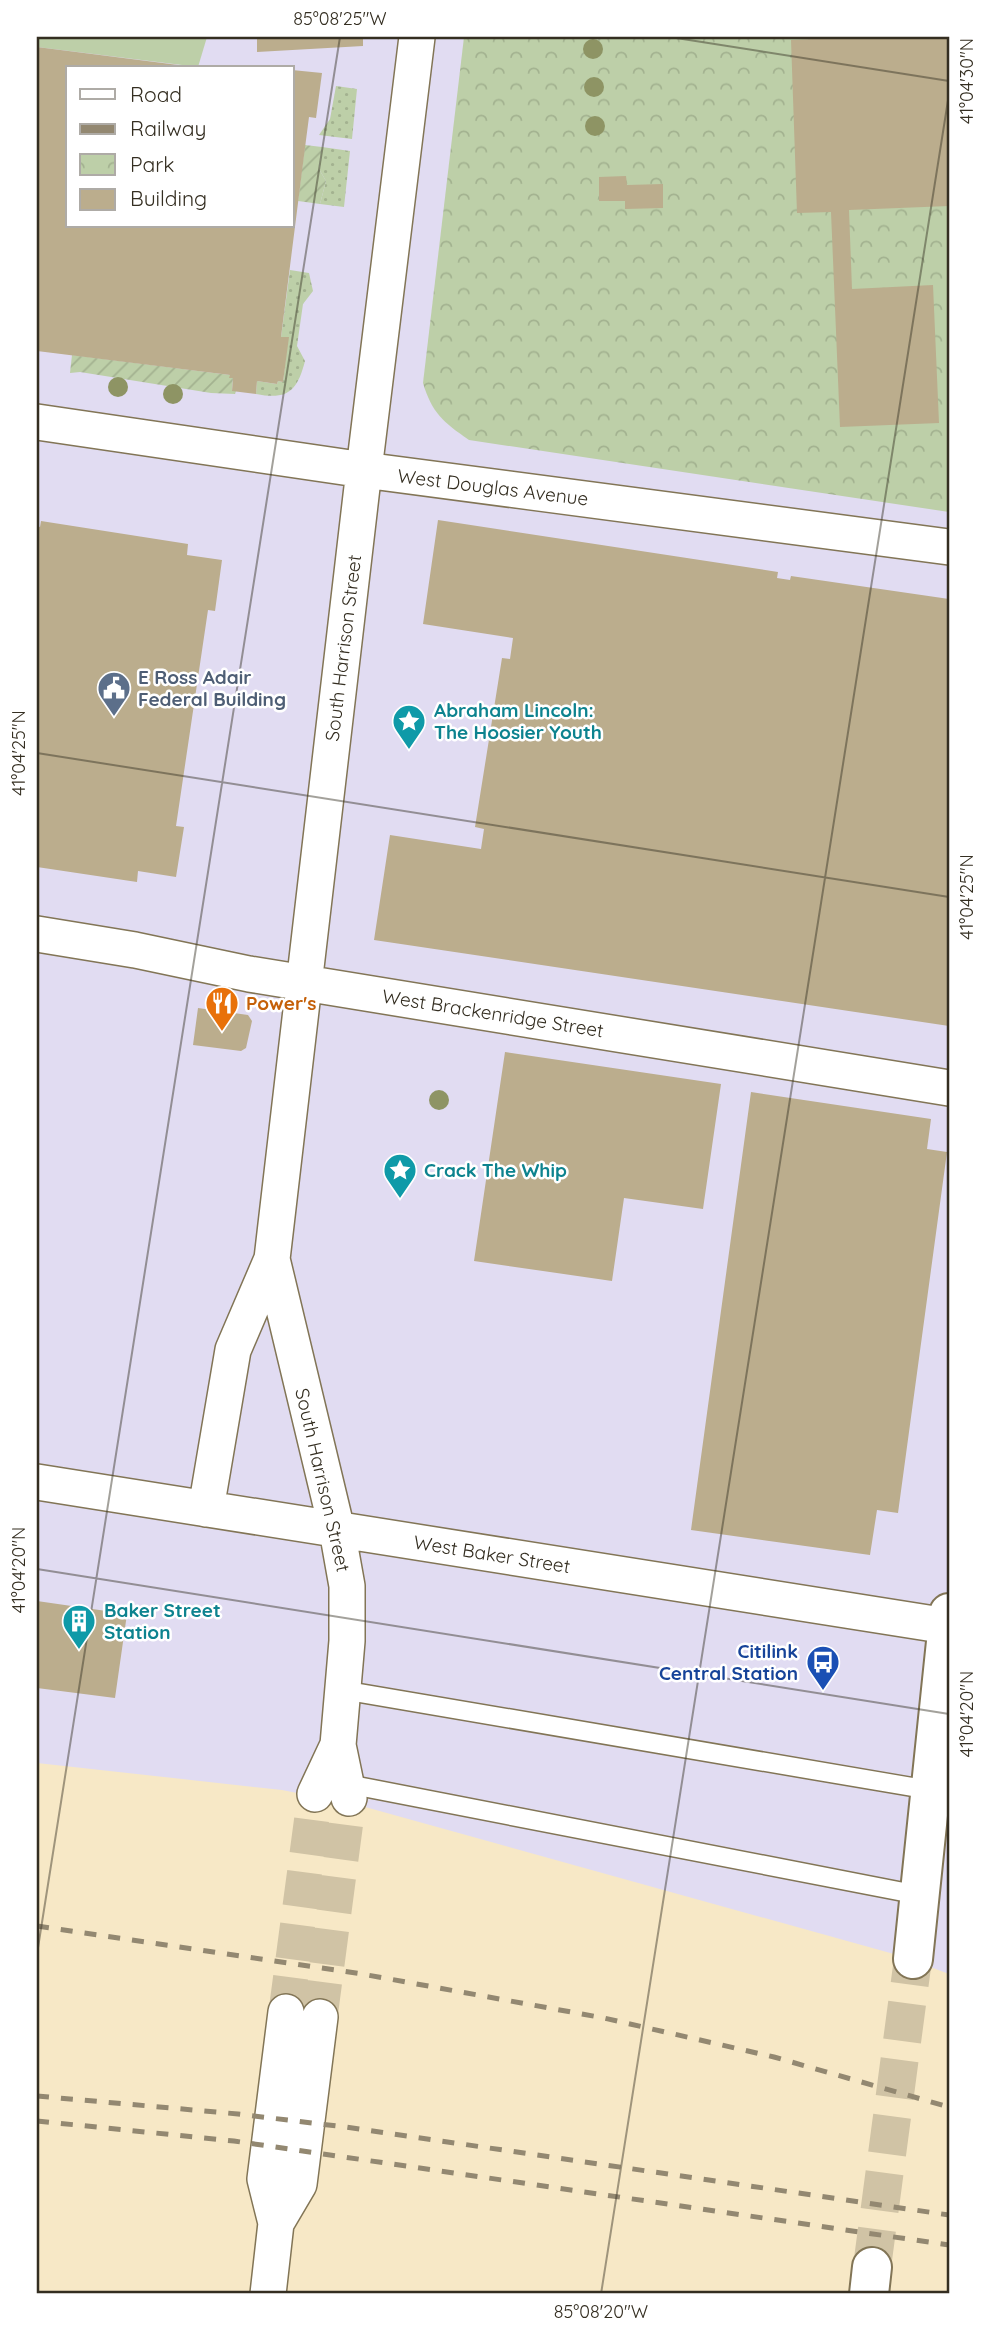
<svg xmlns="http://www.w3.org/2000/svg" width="986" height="2331" font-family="Quicksand,sans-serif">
	<defs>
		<pattern id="grass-dots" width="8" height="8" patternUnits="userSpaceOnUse" patternTransform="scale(1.75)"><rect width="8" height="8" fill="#bdcfa8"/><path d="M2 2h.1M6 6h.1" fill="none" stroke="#a3b290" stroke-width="1.8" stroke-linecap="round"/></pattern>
		<pattern id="park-crowns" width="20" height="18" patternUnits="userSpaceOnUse" patternTransform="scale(1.75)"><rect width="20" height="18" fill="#bdcfa8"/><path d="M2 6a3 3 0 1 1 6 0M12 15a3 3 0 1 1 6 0" fill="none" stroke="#a3b290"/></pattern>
		<pattern id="garden-furrows" width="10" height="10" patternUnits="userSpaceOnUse" patternTransform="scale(1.75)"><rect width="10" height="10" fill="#bdcfa8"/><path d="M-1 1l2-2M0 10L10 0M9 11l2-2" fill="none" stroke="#a3b290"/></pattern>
	</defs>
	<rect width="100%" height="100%" fill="#f7e8c6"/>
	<path fill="#e1dcf2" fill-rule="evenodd" d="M37 37H949V1974L901 1956 358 1805 282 1790 37 1763ZM68 68H292V226H68Z"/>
	<path fill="url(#grass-dots)" d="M336 86 357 89 352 139 319 135 330 119Z
		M322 147 350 151 344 207 320 204 326 181 319 169Z
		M290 270 309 273 313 291 303 304 297 346 305 361C297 392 287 400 256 394L257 381 277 384 278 381 283 382 288 337H281Z"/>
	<path fill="url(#park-crowns)" d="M464 37H949V512L469 440C443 422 432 413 423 383Z"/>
	<path fill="url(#garden-furrows)" d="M305 145 322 147 319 169 326 181 320 204 298 201Z
		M72 355 230 375V378H233L232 390 236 391 235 394 211 393 80 372 70 373Z"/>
	<path fill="#bdcfa8" d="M37 37H207L198 67 37 47Z"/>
	<path fill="#bbad8d" d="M257 37H363V46L257 52Z
		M855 37H949V206L849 210 852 289 933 285 939 423 840 427 831 212 797 213 791 40Z
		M37 47 194 67V68H68V226H292V70L322 73 316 118 309 117 306 140 281 337H289L283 382 278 381 277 384 257 381 256 394 232 391 233 378H229L230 375 37 351Z
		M626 176 627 185 663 184V208L625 209V201H599V177Z
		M438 520 778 572 777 578 790 580 791 576 949 599V1026L374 940 390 835 481 849 484 829 475 827 502 658 510 659 513 638 423 624Z
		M41 521 188 544 187 555 222 560 215 611 208 610 176 826 184 827 176 877 138 871 137 882 37 867V526L40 527Z
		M198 1008 248 1015 252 1021 246 1048 241 1051 193 1045Z
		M505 1052 721 1084 703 1209 624 1198 612 1281 474 1261Z
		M751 1092 931 1119 927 1149 947 1152 898 1513 877 1510 870 1555 691 1530Z
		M37 1601 127 1614 115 1698 37 1688Z"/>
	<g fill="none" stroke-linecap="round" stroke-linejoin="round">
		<path stroke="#d0c3a5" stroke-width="35" stroke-dasharray="35 18" stroke-linecap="butt" d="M286 2012 315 1794
			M320 2017 349 1798"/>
		<path stroke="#d0c3a5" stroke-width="38" stroke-dasharray="38 19" stroke-linecap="butt" d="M872 2267 913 1959"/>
		<defs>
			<path id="lane" d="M342 1690 930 1790
				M342 1783 919 1895"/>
			<path id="street" d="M37 422 364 470 949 547
				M37 934 135 950 249 974 949 1088
				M37 1482 947 1626
				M206 1509 233 1350 272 1259
				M315 1794 338 1745
				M349 1798 338 1745 347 1641V1586L337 1530 272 1259 364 470 417 37
				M276 2223 299 2184 320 2017
				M268 2294 276 2223 265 2179 286 2012"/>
			<path id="secondary" d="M913 1959 949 1613
				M869 2294 872 2267"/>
		</defs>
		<use href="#lane" stroke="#827556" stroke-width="21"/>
		<use href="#street" stroke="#827556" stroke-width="38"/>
		<use href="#secondary" stroke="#827556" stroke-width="42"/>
		<use href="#lane" stroke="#fff" stroke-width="18"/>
		<use href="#street" stroke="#fff" stroke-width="35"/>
		<use href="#secondary" stroke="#fff" stroke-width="38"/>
		<path stroke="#938871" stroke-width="5" stroke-dasharray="12 12" stroke-linecap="butt" d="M37 1926 362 1974 604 2018 774 2057 949 2107
			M37 2096 238 2114 345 2127 949 2215
			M37 2121 234 2141 949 2245"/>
	</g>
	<g fill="#8e9464">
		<circle cx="593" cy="49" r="10"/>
		<circle cx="594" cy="87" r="10"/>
		<circle cx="595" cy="126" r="10"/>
		<circle cx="118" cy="387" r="10"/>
		<circle cx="173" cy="394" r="10"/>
		<circle cx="439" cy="1100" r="10"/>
	</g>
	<path fill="none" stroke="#342e21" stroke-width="2" stroke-opacity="0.45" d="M670 37 949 81M37 753 949 897M37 1569 949 1714M37 1954 340 37M601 2294 949 94"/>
	<defs>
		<symbol id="civic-pin" viewBox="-11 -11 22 30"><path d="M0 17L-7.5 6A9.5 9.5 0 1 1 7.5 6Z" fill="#5c6f8a" stroke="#fff"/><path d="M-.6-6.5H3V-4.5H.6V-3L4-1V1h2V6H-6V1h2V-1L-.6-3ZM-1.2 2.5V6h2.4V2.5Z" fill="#fff"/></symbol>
		<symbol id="sight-pin" viewBox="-11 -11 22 30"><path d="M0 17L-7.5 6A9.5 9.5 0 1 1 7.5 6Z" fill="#0f9aa8" stroke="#fff"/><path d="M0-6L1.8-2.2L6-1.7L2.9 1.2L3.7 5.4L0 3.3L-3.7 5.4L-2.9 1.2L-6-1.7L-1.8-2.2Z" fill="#fff"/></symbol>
		<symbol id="restaurant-pin" viewBox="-11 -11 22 30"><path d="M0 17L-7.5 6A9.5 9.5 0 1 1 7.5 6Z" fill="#e8710a" stroke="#fff"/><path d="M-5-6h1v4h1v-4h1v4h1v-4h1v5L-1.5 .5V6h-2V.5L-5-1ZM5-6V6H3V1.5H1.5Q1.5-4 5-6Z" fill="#fff"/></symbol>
		<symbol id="building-pin" viewBox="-11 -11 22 30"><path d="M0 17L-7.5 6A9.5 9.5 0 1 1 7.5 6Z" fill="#0f9aa8" stroke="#fff"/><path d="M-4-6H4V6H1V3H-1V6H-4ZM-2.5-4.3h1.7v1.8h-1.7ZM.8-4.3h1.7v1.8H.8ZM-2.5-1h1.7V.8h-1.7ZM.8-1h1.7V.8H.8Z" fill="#fff"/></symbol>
		<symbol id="bus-pin" viewBox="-11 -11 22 30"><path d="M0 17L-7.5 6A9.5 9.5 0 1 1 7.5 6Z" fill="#1a4fb4" stroke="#fff"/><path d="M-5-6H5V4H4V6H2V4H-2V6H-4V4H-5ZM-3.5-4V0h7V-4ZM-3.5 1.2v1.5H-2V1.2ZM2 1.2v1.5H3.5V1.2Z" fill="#fff"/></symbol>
	</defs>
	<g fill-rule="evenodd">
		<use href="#civic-pin" x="95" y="669" width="38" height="52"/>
		<use href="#sight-pin" x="390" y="702" width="38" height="52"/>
		<use href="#restaurant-pin" x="203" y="984" width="38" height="52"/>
		<use href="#sight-pin" x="381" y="1151" width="38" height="52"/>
		<use href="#building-pin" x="60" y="1602" width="38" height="52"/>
		<use href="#bus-pin" x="804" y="1643" width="38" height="52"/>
	</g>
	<g text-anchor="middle" stroke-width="5" stroke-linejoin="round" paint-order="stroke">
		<g font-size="19" fill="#342e21" stroke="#fff">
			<text transform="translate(493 487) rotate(7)" y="7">West Douglas Avenue</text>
			<text transform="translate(343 648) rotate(-83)" y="7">South Harrison Street</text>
			<text transform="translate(493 1013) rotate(9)" y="7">West Brackenridge Street</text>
			<text transform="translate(323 1480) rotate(77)" y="7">South Harrison Street</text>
			<text transform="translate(492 1554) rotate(9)" y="7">West Baker Street</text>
		</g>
		<g font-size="19" font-weight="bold" fill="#4e5e75" stroke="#fff" text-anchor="start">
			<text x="138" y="684">E Ross Adair<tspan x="138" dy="22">Federal Building</tspan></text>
		</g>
		<g font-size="19" font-weight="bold" fill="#0d838f" stroke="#fff" text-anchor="start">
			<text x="434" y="717">Abraham Lincoln:<tspan x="434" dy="22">The Hoosier Youth</tspan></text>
			<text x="424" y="1177">Crack The Whip</text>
			<text x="104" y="1617">Baker Street<tspan x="104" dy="22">Station</tspan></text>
		</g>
		<g font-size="19" font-weight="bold" fill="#c56008" stroke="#fff" text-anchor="start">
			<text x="246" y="1010">Power's</text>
		</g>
		<g font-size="19" font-weight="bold" fill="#164399" stroke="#fff" text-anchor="end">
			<text x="798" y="1658">Citilink<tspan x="798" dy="22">Central Station</tspan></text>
		</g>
	</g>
	<rect width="986" height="2331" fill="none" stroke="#ffffff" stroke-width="77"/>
	<rect x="66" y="66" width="228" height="161" fill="#ffffff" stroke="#aeaba6" stroke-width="2"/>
	<rect x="80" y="89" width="35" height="10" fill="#ffffff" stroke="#aeaba6" stroke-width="2"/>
	<text x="130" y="102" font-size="21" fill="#342e21">Road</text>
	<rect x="80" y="124" width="35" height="10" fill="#938871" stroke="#aeaba6" stroke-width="2"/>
	<text x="130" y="136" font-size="21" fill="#342e21">Railway</text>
	<rect x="80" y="154" width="35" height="21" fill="url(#park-crowns)" stroke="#aeaba6" stroke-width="2"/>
	<text x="130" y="172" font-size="21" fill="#342e21">Park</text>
	<rect x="80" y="189" width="35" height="21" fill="#bbad8d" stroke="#aeaba6" stroke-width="2"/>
	<text x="130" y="206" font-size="21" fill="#342e21">Building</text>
	<rect x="38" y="38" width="910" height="2254" fill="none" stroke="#342e21" stroke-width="2.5"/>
	<g font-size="18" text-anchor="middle" fill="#342e21">
		<text x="340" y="25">85°08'25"W</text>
		<text transform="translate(967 81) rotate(-90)" y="6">41°04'30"N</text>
		<text transform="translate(19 753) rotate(-90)" y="6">41°04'25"N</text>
		<text transform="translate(967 897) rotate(-90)" y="6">41°04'25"N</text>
		<text transform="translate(19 1570) rotate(-90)" y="6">41°04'20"N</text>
		<text transform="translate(967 1714) rotate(-90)" y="6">41°04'20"N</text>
		<text x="601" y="2318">85°08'20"W</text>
	</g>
</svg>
